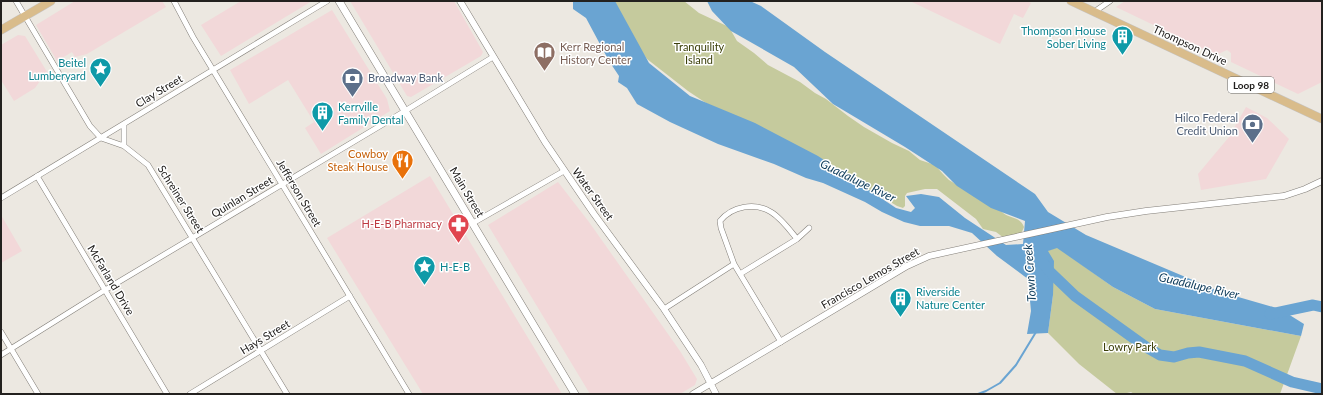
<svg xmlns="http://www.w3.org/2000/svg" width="1323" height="395" font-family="Lato,sans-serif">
	<rect width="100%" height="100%" fill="#ece8e1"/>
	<path fill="#f2d8d9" d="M75 1H162L166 7 87 54 75 57 72 52 57 61 36 25Z
		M241 1H312L221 56 201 25Z
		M350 1H454L483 52 481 56 411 97 407 96Z
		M913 1H1027L1031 3 1023 18 1014 14 1000 44 912 2Z
		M1125 1H1322V82L1298 94 1231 62V53L1227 50 1216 55 1116 7Z
		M332 10 387 99 390 111 321 154 305 128 314 122 288 80 249 104 230 70Z
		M18 35 25 36 49 75 40 81 35 88 14 101 1 80V45Z
		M1246 107 1267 118 1289 139 1266 179 1201 190 1198 174 1229 137Z
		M430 176 562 394H423L327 238Z
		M558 182 589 222 680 351 697 379 695 385 680 394H590L488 225Z
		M1 215 22 251 1 263Z"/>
	<path fill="#c5ca9d" d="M614 1H684L699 13 729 27 737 41 754 53 768 65 800 82 815 93 826 99 848 116 864 127 892 143 909 151 920 160 935 165 943 174 949 180 1002 212C1009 219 1020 216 1024 227L1021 234 1004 238 996 232 983 229 976 219 937 189H925L907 193 905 196V206L903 208 897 206 884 198 873 194 706 103 688 91 647 59 638 46Z
		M1057 247 1113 287 1155 309 1301 336 1280 394H1134L1131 392 1123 394H1117L1079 364 1048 333 1053 295 1047 251Z"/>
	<path fill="#6aa4d2" d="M573 1H615L649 63 690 96 755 123 818 156 896 208 911 212 915 208 906 196 921 194 939 197 965 218 1006 245 1023 244 1025 221 991 208 957 186 942 171 905 147 833 104 794 67 731 31 712 11 707 1H750L761 6 825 52 1035 194 1048 212 1086 235 1221 292 1280 309 1304 324 1301 336 1155 309 1113 287 1057 248 1048 251 1054 261 1053 295 1048 333 1027 334 1031 311 1028 279 997 256 972 233 949 226H920L904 222 882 212 865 202 823 183 806 178 774 164 718 144 670 122 637 104 627 88 618 82 619 76 609 61 586 18 573 9Z"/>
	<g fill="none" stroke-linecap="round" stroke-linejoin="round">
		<path stroke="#6aa4d2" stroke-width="2" d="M978 394 986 391 1000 383 1016 365 1036 332"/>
		<path stroke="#6aa4d2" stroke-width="11" d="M1044 264 1050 272 1075 296 1146 347 1160 355 1174 357 1188 353 1199 352 1245 361 1292 382 1322 389
			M1270 314 1313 305 1322 307"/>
		<defs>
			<path id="minor" d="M16 1 90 126 101 138 124 146 148 165 287 394
				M174 1 193 37 409 394
				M1094 12 1110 1
				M124 124V146
				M37 176 167 394
				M1 198 327 1
				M473 223 564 171
				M797 239 809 228
				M734 264 721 228 720 221C732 206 755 202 771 212 781 218 789 229 797 239L740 274
				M664 309 734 264 781 342
				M1 332 38 394
				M1 355 105 290 405 111 493 57
				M190 394 350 296"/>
			<path id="tertiary" d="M460 1 545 142 594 214 664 309 701 365 716 394
				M693 394 907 266 929 256 1107 217 1146 211 1284 196 1305 189 1322 181"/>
			<path id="secondary" d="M339 1 575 394"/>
			<path id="primary" d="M1071 1 1322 119
				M1 30 51 1"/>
		</defs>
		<use href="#minor" stroke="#827e78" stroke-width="6"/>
		<use href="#tertiary" stroke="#827e78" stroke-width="7"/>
		<use href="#secondary" stroke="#827e78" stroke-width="8"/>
		<use href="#primary" stroke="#c6c5c5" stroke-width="9"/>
		<use href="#minor" stroke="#fff" stroke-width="5"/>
		<use href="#tertiary" stroke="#fff" stroke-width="6"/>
		<use href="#secondary" stroke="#fff" stroke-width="7"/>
		<use href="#primary" stroke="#d9bc8b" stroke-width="8"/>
	</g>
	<defs>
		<symbol id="building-pin" viewBox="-11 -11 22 30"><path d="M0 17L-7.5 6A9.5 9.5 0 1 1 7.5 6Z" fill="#0f9aa8" stroke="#fff"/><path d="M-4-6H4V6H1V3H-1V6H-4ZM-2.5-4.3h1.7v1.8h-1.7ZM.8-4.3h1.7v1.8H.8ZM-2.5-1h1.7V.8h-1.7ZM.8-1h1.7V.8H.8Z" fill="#fff"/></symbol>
		<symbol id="library-pin" viewBox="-11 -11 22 30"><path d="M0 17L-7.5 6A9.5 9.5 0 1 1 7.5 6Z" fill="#8d6e63" stroke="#fff"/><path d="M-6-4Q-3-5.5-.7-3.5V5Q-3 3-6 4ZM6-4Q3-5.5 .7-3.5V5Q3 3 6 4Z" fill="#fff"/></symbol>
		<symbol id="sight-pin" viewBox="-11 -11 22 30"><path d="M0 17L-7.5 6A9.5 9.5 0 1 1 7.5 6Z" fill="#0f9aa8" stroke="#fff"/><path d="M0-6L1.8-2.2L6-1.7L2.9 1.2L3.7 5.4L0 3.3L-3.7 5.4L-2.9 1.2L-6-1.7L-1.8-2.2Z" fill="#fff"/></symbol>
		<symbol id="bank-pin" viewBox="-11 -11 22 30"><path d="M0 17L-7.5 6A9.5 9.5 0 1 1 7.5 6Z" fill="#5c6f8a" stroke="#fff"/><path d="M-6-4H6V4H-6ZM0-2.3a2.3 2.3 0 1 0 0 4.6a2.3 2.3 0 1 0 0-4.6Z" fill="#fff"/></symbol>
		<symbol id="restaurant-pin" viewBox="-11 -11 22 30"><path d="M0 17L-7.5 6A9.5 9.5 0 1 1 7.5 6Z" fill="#e8710a" stroke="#fff"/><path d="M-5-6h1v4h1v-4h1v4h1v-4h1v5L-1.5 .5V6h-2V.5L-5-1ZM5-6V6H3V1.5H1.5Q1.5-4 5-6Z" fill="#fff"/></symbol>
		<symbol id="pharmacy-pin" viewBox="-11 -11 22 30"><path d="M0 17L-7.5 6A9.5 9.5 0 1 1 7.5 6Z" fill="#e0444e" stroke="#fff"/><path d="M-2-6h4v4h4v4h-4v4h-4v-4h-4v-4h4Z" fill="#fff"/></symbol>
	</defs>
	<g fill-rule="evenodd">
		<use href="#building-pin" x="1110" y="24" width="25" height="34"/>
		<use href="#library-pin" x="532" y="40" width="25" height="34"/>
		<use href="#sight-pin" x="88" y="56" width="25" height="34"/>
		<use href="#bank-pin" x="340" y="66" width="25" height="34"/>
		<use href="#building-pin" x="310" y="100" width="25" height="34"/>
		<use href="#bank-pin" x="1240" y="112" width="25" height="34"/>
		<use href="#restaurant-pin" x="390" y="148" width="25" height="34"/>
		<use href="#pharmacy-pin" x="446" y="212" width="25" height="34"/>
		<use href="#sight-pin" x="412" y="254" width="25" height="34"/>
		<use href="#building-pin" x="888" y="286" width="25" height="34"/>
	</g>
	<g text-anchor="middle" stroke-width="3" stroke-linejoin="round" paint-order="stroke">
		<rect fill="#fff" stroke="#656462" stroke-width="1" x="1228" y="77" width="46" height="16" rx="3"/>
		<g font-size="10" font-weight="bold" fill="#23211f">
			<text x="1251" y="89">Loop 98</text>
		</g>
		<g font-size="11" fill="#0d838f" stroke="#fff" text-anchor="start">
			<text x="1106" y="35" text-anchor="end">Thompson House<tspan x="1106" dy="13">Sober Living</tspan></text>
			<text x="86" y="67" text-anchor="end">Beitel<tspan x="86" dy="13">Lumberyard</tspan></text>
			<text x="338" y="111">Kerrville<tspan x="338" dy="13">Family Dental</tspan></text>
			<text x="440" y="271">H-E-B</text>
			<text x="916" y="296">Riverside<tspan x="916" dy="13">Nature Center</tspan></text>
		</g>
		<g font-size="11" fill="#23211f" stroke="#fff">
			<text transform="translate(1190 45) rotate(25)" y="4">Thompson Drive</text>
			<text transform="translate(159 91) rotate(-31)" y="4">Clay Street</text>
			<text transform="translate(467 192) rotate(59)" y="4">Main Street</text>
			<text transform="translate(299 193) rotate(59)" y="4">Jefferson Street</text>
			<text transform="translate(593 194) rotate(54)" y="4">Water Street</text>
			<text transform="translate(242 197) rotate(-31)" y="4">Quinlan Street</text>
			<text transform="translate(181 199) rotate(58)" y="4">Schreiner Street</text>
			<text transform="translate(870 278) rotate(-30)" y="4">Francisco Lemos Street</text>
			<text transform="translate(111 280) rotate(59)" y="4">McFarland Drive</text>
			<text transform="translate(265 337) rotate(-31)" y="4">Hays Street</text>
		</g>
		<g font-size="11" fill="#785e54" stroke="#fff" text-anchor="start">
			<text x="560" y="51">Kerr Regional<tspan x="560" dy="13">History Center</tspan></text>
		</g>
		<g font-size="11" fill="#3b3f09" stroke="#fff">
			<text x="699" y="51">Tranquility<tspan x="699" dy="13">Island</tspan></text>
			<text x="1130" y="351">Lowry Park</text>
		</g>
		<g font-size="11" fill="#4e5e75" stroke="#fff" text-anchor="start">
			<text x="368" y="82">Broadway Bank</text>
			<text x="1238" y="122" text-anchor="end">Hilco Federal<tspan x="1238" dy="13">Credit Union</tspan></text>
		</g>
		<g font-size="11" fill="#c56008" stroke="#fff" text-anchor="end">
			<text x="388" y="158">Cowboy<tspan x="388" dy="13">Steak House</tspan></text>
		</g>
		<g font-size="11" fill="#be3a42" stroke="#fff" text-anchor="end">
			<text x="442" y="228">H-E-B Pharmacy</text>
		</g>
		<g font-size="12" font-style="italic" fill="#14405f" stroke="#fff">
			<text transform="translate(858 181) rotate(26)" y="4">Guadalupe River</text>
			<text transform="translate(1030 273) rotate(-94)" y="4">Town Creek</text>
			<text transform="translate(1199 286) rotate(13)" y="4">Guadalupe River</text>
		</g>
	</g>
	<rect width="1323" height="395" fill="none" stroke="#23211f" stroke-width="4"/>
</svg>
